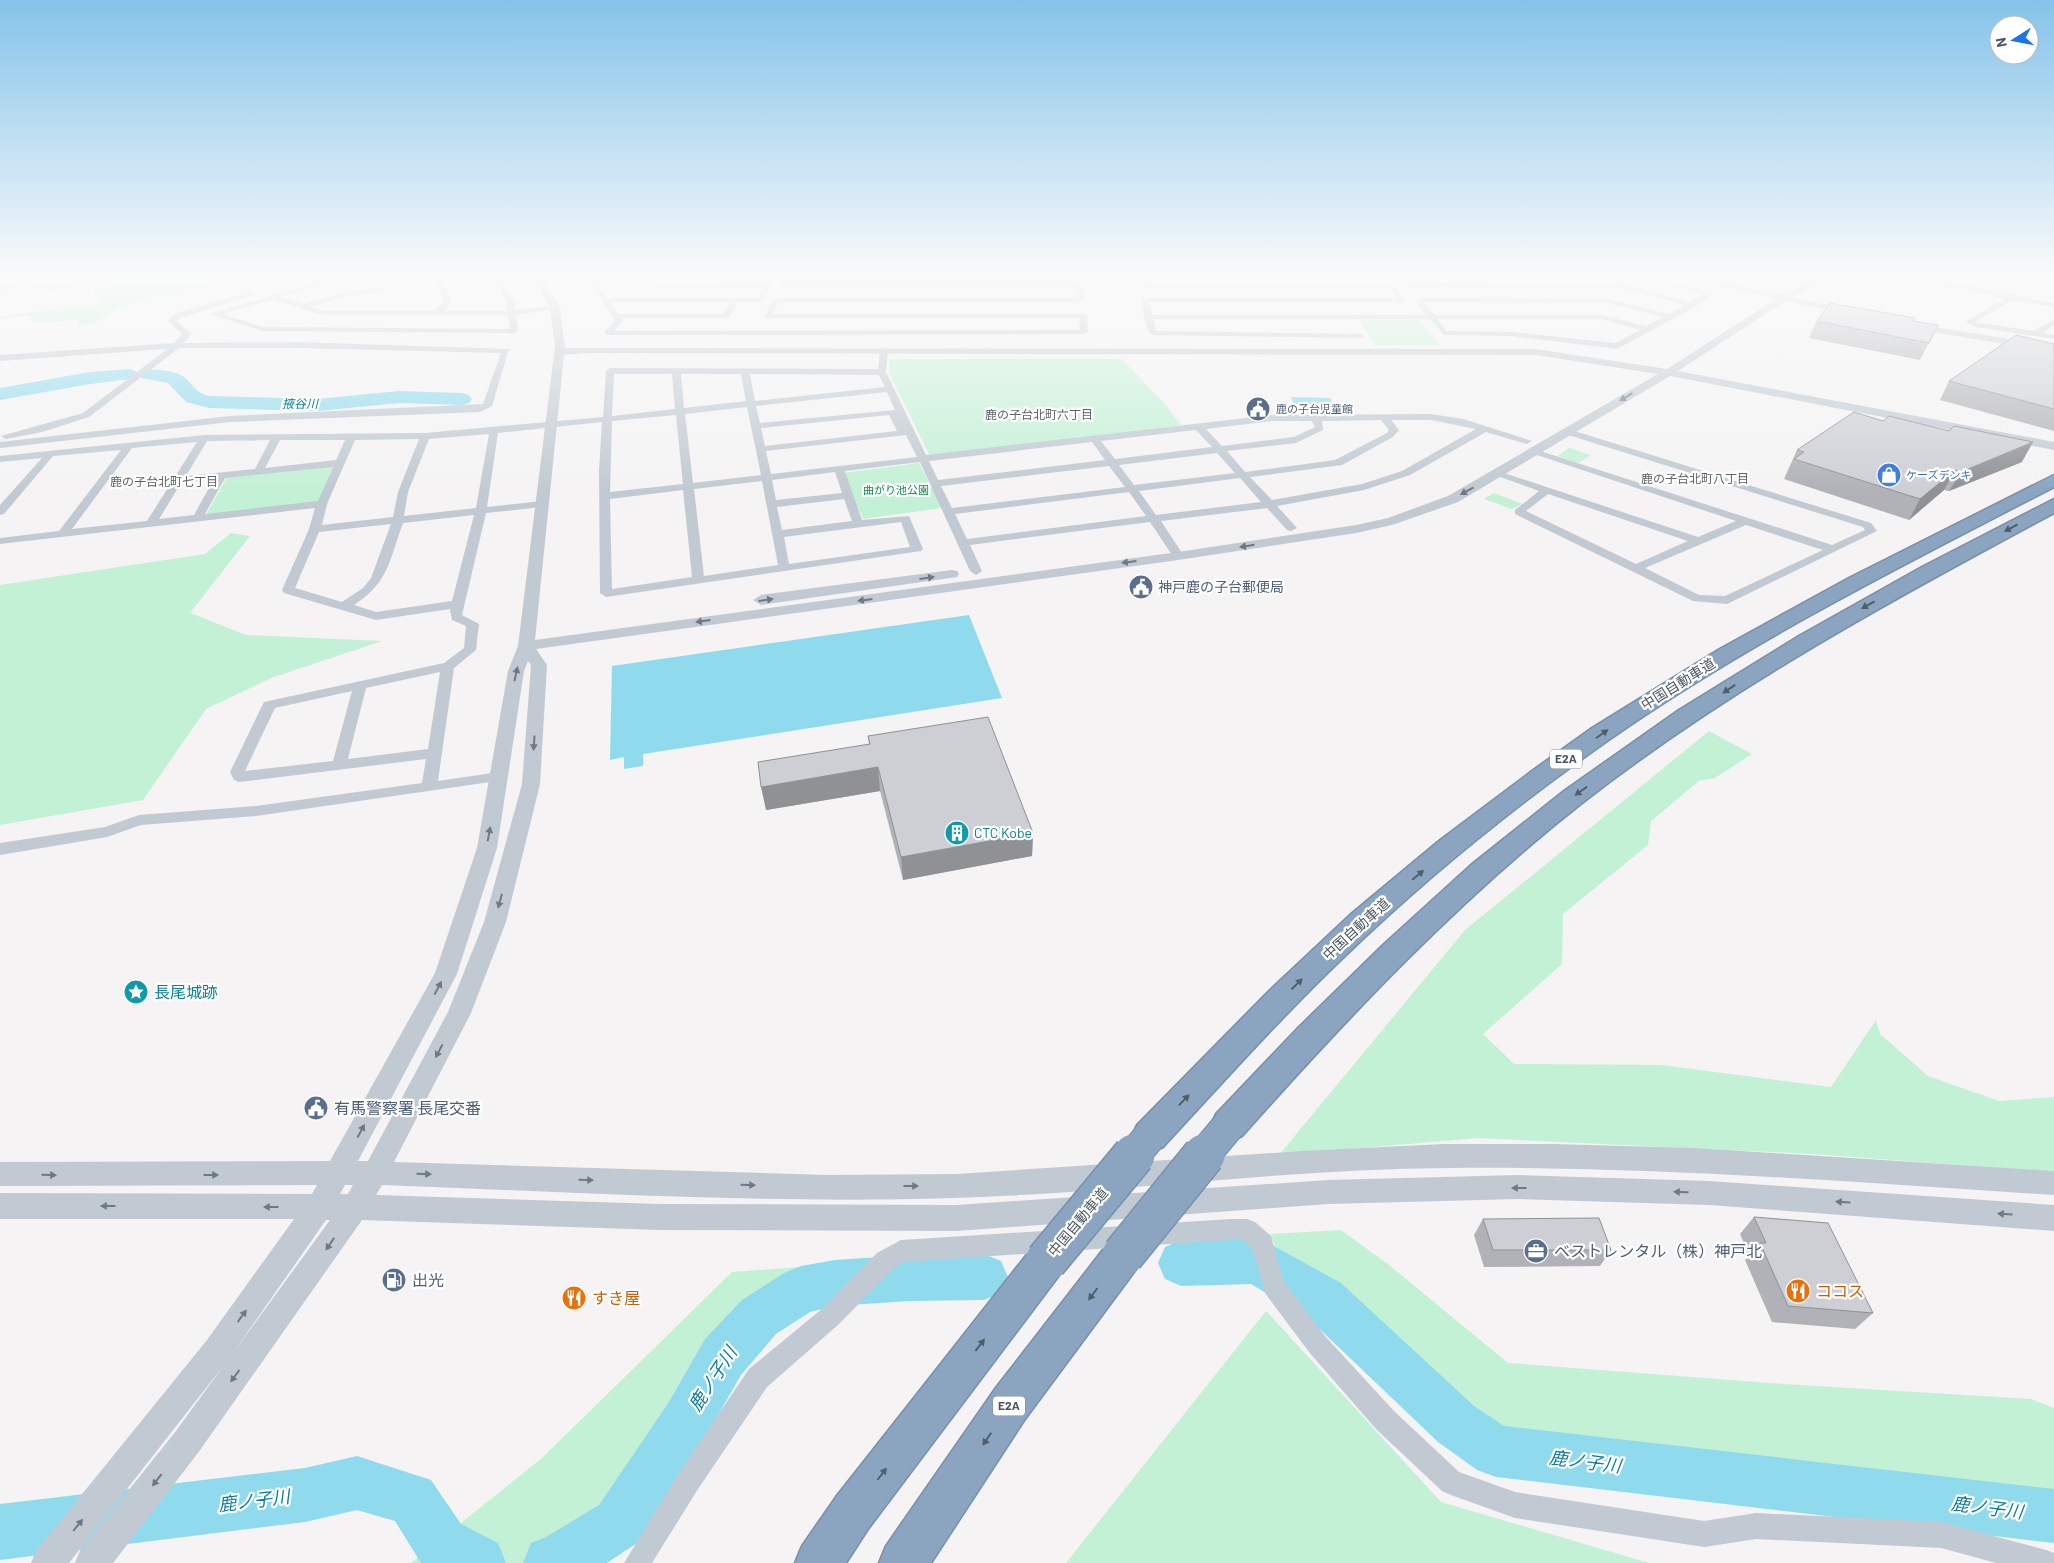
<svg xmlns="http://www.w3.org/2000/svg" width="2054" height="1563" font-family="Barlow,'Noto Sans JP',sans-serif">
	<rect width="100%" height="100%" fill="#f5f3f3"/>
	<path fill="#c3f1d5" d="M105 274H229L230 277 274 274V279L146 298 116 309 95 323 77 326 79 320 32 322 30 316H12L0 320V317L7 315 96 305 102 299H95L97 294 93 286 114 281 76 284 81 287 46 292 44 287 0 293V279C26 285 75 279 102 276Z
		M729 274H779L772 285H721Z
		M1359 319 1420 320 1439 345H1374Z
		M889 359H1122L1164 403 1181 425 930 456 889 373Z
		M1569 448 1591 455 1578 463 1557 456Z
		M919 463 942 508 863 519 844 473Z
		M333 466 318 502 206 515 227 477Z
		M1494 493 1522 504 1512 509 1484 499Z
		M231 533 250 536 190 613 246 635 382 641 271 678 206 709 143 800 0 825V585L205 554Z
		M1709 731 1752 754 1715 778 1699 781 1651 821 1648 845 1563 914 1562 964 1483 1034 1514 1064 1661 1065 1831 1087 1876 1020 1880 1034 1928 1076 1999 1101 2054 1097V1172L1812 1154 1478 1138 1279 1155 1465 930Z
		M1341 1230 1389 1265 1508 1363 1783 1384 2031 1399 2054 1408V1502L2030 1492 1490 1431 1337 1293 1282 1261 1270 1234Z
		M843 1264 721 1387 602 1563H411L542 1458 732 1272Z
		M1266 1311 1441 1502 1649 1563H1066Z"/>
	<path fill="#90daee" d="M1291 397 1330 398 1334 405H1294Z
		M969 615 1002 698 643 754V766L624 769V757L610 760 612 666Z"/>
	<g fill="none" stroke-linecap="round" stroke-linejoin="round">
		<path fill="#90daee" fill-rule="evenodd" d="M130 369 138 373C144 366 173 371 181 375 192 382 195 393 209 396L317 399 399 391 462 393 469 395 472 399 469 403 462 405 399 403 317 411 209 408 186 402 168 383 141 378 138 375 130 379 90 384 0 400V388L90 372Z
			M1256 1238 1272 1245 1341 1283 1474 1406 1504 1426 2054 1489V1543L1496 1477 1477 1470 1438 1442 1307 1317 1251 1284 1181 1286 1165 1279 1158 1263 1165 1247 1181 1240Z
			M984 1254 1001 1261 1008 1277 1001 1293 984 1300 909 1301 835 1306 810 1312 776 1334 741 1375 705 1438 637 1543 607 1563H523L531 1543 546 1537 599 1505 669 1402 705 1339 742 1300 784 1273 801 1266 835 1260 909 1255Z
			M357 1456 431 1480 461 1524 498 1543 506 1563H421L395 1521 357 1510 305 1522 0 1560V1504L305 1468Z"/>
		<defs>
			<path id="motorway" d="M2054 475V487C1903 565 1749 642 1610 739 1516 805 1427 877 1345 956 1281 1017 1222 1083 1163 1147L1150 1152 1137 1147 1132 1136 1137 1125 1269 991 1350 915 1439 841 1532 771 1592 728 1718 650 1849 578Z
				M2054 499V513C1891 600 1728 689 1582 803 1457 901 1347 1018 1242 1136L1229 1141 1216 1136 1211 1125 1216 1114 1298 1028 1383 945 1471 865 1564 791 1679 710 1799 636 1922 567Z
				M1123 1236 1137 1242 1142 1255 1137 1268 1025 1419 931 1563H879L886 1546 995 1389 1109 1242Z
				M1046 1242 1060 1248 1066 1261 1060 1274 868 1529 846 1563H795L802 1546 836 1497 1032 1248Z"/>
		</defs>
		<use href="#motorway" stroke="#7690ad" stroke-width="3"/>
		<path fill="#c1cad2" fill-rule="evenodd" d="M373 274H388L315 287 280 297 303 304 346 292 383 287H386V291L347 296 311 307 324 311H435L444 301 431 274H438L452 301 445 311H507L506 300 490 274H497L514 300 515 310 555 306 559 308 516 315 518 331 514 333 262 331 210 314 314 283ZM272 300 323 315H508L510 329 263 327 222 314Z
			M580 274H586L591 279 597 282 641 274H663L652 278 658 284H767L771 286 762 302H738L729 318H622L623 320 614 331 1080 330 1079 318H764L772 300 776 298H1076L1075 287H780L786 274H792L788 283H1079L1083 285 1084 300 1080 302H779L772 314H1083L1087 316 1088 332 1084 334 608 335 604 333 615 320 592 285 585 283ZM645 279 656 288H762L757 298H607L599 286ZM610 302H731L724 314H618Z
			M1137 274H1143L1147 284H1392L1406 300 1402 302H1149L1152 315H1426L1415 300 1419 298 1608 299 1669 314 1684 305 1619 288 1408 287 1395 274H1402L1410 283 1619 284 1689 302 1704 294 1623 274H1635L1715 293 1695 307 1617 349 1512 336 1444 335 1430 319H1154L1156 331 1360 334 1364 336 1360 338 1153 335 1149 333 1144 317 1142 298H1397L1390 288H1144L1140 286ZM1425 302 1608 303 1663 317 1646 326 1601 315H1434ZM1438 319H1601L1640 330 1616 343 1512 332 1446 331Z
			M1724 274H1752L1745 279Z
			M1841 274 1921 283 1960 284 2054 303V307L2013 300 1975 322 2034 331 2054 319V325L2043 333 2054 335V339L1976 327 1965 322 2005 299 1960 288 1873 282Z
			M2021 274H2054V276H2025Z
			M251 291 255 293 254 295 180 318 177 321 191 334 184 343 299 342 509 349 492 406 480 412 230 422 0 448V442L230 416 483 404 501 353 299 348H179L89 417 42 432 6 439 1 436 83 413 167 349 0 361V355L174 343 182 334 168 321 174 314Z
			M884 348 888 351 886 372 926 455 1272 415 1431 414 1463 419 1532 441 1527 444 1486 432 1410 475 1364 490 1277 506 1297 528 1291 531 1287 530 1267 508 1161 521 1184 556 1178 559 1174 558 1150 522 970 545 982 571 976 575 970 571 920 462 845 471 862 520 909 516 923 549 921 551 606 597 600 593 599 470 602 422 498 433 487 507 542 501 547 504 542 507 486 513 462 615 479 624 476 650 454 668 438 781 499 772 506 777 504 780 256 816 141 825 107 837 0 855V843L105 827 139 815 256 806 422 783 426 759 239 782 234 780 230 772 264 702 444 663 464 648 466 626 452 620 450 609 376 620 284 593 282 590 309 529 315 508 0 544V538L59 531 121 450 53 456 4 514 0 515V505L42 458 0 462V456L204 435 425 433 603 417 606 371 610 368 878 369 880 351ZM614 374H672L675 409 612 416ZM681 374H741L746 401 684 408ZM750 374 879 375 885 387 755 401ZM887 392 895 410 760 423 756 406ZM747 407 761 475 693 483 685 414ZM676 415 683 484 610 492 612 421ZM889 415 897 431 765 446 761 428ZM1381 420 1389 430 1387 433 1335 460 1245 472 1227 451 1296 443 1323 430 1322 421ZM1391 420H1431L1476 429 1402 471 1362 484 1272 500 1250 477 1342 465 1393 437 1399 430ZM1272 421H1312L1315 427 1294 437 1222 446 1206 429ZM1196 430 1212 447 1115 459 1101 441ZM489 434 476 508 404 516 408 492 429 439ZM906 435 917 457 771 474 766 451ZM419 439 398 492 393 517 322 525 327 504 355 440ZM270 440 255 469 186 476 207 441ZM280 440H345L336 460 265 468ZM197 442 147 521 72 529 132 448ZM1092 442 1105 460 938 480 929 461ZM1217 453 1235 473 1134 485 1119 465ZM1109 466 1125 487 952 508 941 486ZM333 467 318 501 205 514 225 478ZM835 472 842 493 776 500 772 480ZM1240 478 1261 502 1156 515 1139 491ZM214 479 194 515 159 519 181 483ZM762 481 778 565 704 576 694 489ZM683 490 692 577 612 589 610 499ZM1129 492 1146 516 967 539 955 514ZM844 499 852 521 782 530 777 507ZM474 515 452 601 376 612 354 605C389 582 389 561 403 523ZM901 522 910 547 789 564 784 537ZM391 524 371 578 363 588 342 602 295 588 319 532ZM440 672 428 749 348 759 366 688ZM352 691 333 761 245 771 275 708Z
			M1568 429 1871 523 1877 531 1727 604 1693 601 1515 514V510L1539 491 1492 474 1497 471 1501 472 1698 537 1736 521 1528 452 1537 450 1832 545 1865 530 1863 527 1565 434V430ZM1548 494 1688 541 1636 564 1526 511ZM1746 525 1823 550 1725 596 1699 595 1645 568Z
			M1231 1219H1247L1255 1222 1271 1236 1283 1280 1325 1336 1394 1411 1459 1472 1515 1492 1704 1521 1756 1513 1941 1522 2046 1550 2054 1553V1563H1996L1941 1548 1756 1539 1704 1547 1515 1518 1451 1495 1442 1491 1376 1429 1309 1352 1265 1293 1253 1250 1242 1239 904 1262 893 1269 839 1324 767 1387 698 1489 652 1563H624L680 1471 749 1369 823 1308 877 1253 901 1240Z"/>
		<path fill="#c1cad2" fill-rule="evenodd" d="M532 274H540L560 308 565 348 1536 349 1667 369 1776 299 1675 276 1674 274H1688L1782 295 1823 274H1833L1792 297 1854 311V315L1785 301 1678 371 2054 442V450L1670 376 1458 502 1392 525 1356 533 1178 560 536 649 547 665 540 784 506 922 471 1013 394 1162 828 1175 956 1174 1302 1151 1444 1144H1554L1695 1148 2054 1171V1195C1853 1182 1651 1166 1449 1168 1284 1169 1119 1193 954 1198 764 1204 572 1192 382 1185L376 1195 660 1204 956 1205 1328 1180 1518 1175 1709 1181 2054 1205V1231L1709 1205 1518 1199 1328 1204 956 1231 660 1230 362 1220 198 1453 113 1563H75L80 1551 176 1431 224 1365 69 1563H31L36 1551 207 1340 294 1219H0V1193L312 1194 317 1185 0 1186V1162L330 1161 435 973 477 848 508 671 518 646 555 346 550 308ZM586 353 1536 355 1658 374 1448 496 1388 518 1356 525 1178 552 535 640 564 355ZM528 661 531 665 522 784 484 922 448 1012 368 1161H358L457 974 497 848 524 671ZM345 1185H353L348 1194H340ZM326 1220H330L233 1353Z
			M1910 323 2054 346V352L1906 328 1905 326Z
			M952 570 957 571 959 574 957 577 761 605 753 600 761 595Z"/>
		<use href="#motorway" fill="#8ba5c1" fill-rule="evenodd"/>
		<defs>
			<path id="motorway-bridge-far1" d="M1133 1156 1150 1136
				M1203 1156 1229 1125"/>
			<path id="motorway-bridge" d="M1123 1255 1204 1155
				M1046 1261 1134 1155"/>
		</defs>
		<use href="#motorway-bridge-far1" stroke="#7690ad" stroke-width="34" stroke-linecap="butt"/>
		<use href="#motorway-bridge" stroke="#7690ad" stroke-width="44" stroke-linecap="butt"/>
		<use href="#motorway-bridge-far1" stroke="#8ba5c1" stroke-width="32"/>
		<use href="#motorway-bridge" stroke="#8ba5c1" stroke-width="41"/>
	</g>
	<path fill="#b0b2b7" d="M1817 321H1914L1938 325 1920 360 1809 338Z
		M2054 344V431L1940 400 1949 381Z
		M1797 450 2022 462 1949 491 1944 490 1909 520 1784 479 1788 470Z
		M868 736 1033 833 1032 856 903 880 880 791 766 810 869 744Z
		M1754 1217 1873 1313 1855 1329 1772 1322 1745 1260 1749 1255 1740 1234Z
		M1483 1219 1611 1250 1600 1266 1484 1267 1474 1235Z"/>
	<path fill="#909195" d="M2033 442 2022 462 1949 491 1961 472Z
		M1955 470 1944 490 1909 520 1920 499Z
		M878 767 880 791 766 810 761 787Z
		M1033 833 1032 856 903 880 901 857Z"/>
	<path fill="#cdcfd5" stroke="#909195" d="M1830 303 1915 318 1913 321 1938 325 1929 343 1817 321Z
		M2016 335 2054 344V409L1949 381Z
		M1854 412 1883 421 1889 416 1949 431 1954 426 2033 442 1961 472 1955 470 1920 499 1794 459 1804 452 1797 450Z
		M988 717 1033 833 901 857 878 767 761 787 758 762 870 744 868 736Z
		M1754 1217 1828 1223 1873 1313 1788 1306 1760 1243H1766Z
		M1599 1218 1611 1250H1493L1483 1219Z"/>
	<defs><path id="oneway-solid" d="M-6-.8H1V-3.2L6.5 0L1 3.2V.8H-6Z" transform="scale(1.25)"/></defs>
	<g fill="#6e7983">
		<use href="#oneway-solid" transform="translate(1626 397) rotate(149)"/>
		<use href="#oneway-solid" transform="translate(1467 491) rotate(151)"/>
		<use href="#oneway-solid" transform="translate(1247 546) rotate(171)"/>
		<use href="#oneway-solid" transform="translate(1129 562) rotate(173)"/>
		<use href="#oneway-solid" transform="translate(927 578) rotate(-8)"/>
		<use href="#oneway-solid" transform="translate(766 600) rotate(-8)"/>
		<use href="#oneway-solid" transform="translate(865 600) rotate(173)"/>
		<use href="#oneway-solid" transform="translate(703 621) rotate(172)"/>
		<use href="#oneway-solid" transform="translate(516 674) rotate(-77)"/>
		<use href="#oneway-solid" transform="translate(534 743) rotate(94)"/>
		<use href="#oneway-solid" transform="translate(489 834) rotate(-80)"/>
		<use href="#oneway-solid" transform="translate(500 901) rotate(105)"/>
		<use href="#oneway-solid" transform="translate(438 988) rotate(-62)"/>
		<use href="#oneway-solid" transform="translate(439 1051) rotate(118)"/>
		<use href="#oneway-solid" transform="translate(361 1131) rotate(-62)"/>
		<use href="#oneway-solid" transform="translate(424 1174) rotate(1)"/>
		<use href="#oneway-solid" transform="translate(49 1175) rotate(1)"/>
		<use href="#oneway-solid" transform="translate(211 1175)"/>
		<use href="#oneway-solid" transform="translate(586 1180) rotate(2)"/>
		<use href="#oneway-solid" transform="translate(748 1185) rotate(1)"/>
		<use href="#oneway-solid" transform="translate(911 1186)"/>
		<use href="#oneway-solid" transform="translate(1519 1188) rotate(-180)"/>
		<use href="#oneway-solid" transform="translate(1681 1192) rotate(-178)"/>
		<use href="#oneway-solid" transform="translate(1843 1202) rotate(-176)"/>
		<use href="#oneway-solid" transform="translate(108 1206) rotate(-180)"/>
		<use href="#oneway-solid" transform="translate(271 1207) rotate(-180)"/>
		<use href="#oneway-solid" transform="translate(2005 1214) rotate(-176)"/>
		<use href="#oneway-solid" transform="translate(330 1244) rotate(124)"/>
		<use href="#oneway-solid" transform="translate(242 1316) rotate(-54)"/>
		<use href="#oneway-solid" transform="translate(235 1376) rotate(126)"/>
		<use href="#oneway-solid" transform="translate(157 1480) rotate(128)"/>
		<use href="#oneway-solid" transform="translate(78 1525) rotate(-51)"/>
	</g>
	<g fill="#505e6b">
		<use href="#oneway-solid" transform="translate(2011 528) rotate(152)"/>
		<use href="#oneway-solid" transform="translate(1868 605) rotate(151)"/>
		<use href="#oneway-solid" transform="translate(1729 689) rotate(147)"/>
		<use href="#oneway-solid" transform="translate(1602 734) rotate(-35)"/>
		<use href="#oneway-solid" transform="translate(1581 791) rotate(144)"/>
		<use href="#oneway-solid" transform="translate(1418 875) rotate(-40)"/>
		<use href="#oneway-solid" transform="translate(1297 984) rotate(-44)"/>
		<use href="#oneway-solid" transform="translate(1184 1100) rotate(-46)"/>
		<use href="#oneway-solid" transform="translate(1093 1294) rotate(127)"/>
		<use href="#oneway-solid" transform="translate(980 1345) rotate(-52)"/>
		<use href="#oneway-solid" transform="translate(987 1439) rotate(124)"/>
		<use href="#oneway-solid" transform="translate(882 1474) rotate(-53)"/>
	</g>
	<linearGradient id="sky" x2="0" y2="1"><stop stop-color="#85c3ea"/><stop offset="0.56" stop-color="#fafafa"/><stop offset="1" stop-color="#fafafa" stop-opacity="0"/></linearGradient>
	<rect width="2054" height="492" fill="url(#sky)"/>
	<defs>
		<symbol id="civic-disc" viewBox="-11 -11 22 22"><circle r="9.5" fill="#5c6f8a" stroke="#fff"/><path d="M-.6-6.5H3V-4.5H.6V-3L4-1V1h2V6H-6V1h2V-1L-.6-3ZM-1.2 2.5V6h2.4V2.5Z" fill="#fff"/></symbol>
		<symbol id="shop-disc" viewBox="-11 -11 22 22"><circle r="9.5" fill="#3f7fe0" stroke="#fff"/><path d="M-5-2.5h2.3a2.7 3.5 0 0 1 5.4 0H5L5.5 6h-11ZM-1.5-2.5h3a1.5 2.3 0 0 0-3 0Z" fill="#fff"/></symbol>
		<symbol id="building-disc" viewBox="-11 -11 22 22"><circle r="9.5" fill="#0f9aa8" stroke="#fff"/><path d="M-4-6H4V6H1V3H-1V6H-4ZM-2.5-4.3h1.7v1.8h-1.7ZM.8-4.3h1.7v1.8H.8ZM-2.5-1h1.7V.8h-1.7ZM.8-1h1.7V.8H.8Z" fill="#fff"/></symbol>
		<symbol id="sight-disc" viewBox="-11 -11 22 22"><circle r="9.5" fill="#0f9aa8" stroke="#fff"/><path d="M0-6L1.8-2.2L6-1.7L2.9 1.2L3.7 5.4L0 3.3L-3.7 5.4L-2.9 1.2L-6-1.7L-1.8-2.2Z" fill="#fff"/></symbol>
		<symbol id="office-disc" viewBox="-11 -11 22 22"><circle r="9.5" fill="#5c6f8a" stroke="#fff"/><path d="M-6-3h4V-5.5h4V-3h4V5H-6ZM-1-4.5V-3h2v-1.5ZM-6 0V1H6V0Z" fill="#fff"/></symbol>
		<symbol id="fuel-disc" viewBox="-11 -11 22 22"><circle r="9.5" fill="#5c6f8a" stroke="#fff"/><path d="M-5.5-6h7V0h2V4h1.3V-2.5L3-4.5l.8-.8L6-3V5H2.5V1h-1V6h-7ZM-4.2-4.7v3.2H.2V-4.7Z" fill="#fff"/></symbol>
		<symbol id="restaurant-disc" viewBox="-11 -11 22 22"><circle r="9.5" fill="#e8710a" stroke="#fff"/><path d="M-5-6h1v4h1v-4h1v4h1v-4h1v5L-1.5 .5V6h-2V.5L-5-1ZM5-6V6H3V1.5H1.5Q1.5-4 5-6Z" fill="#fff"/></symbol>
	</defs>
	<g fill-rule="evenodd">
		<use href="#civic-disc" x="1244" y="395" width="28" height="28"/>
		<use href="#shop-disc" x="1875" y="461" width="28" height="28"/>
		<use href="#civic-disc" x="1127" y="573" width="28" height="28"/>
		<use href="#building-disc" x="943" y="819" width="28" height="28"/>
		<use href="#sight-disc" x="122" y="978" width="28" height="28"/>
		<use href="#civic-disc" x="302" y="1094" width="28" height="28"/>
		<use href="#office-disc" x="1522" y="1237" width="28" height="28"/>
		<use href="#fuel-disc" x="380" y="1266" width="28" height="28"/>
		<use href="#restaurant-disc" x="1784" y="1277" width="28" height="28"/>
		<use href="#restaurant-disc" x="560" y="1284" width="28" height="28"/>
	</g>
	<g text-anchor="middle" stroke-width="4.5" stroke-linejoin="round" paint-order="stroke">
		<g font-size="11" fill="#4e5e75" stroke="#fff" text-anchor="start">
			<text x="1276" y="413">鹿の子台児童館</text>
		</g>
		<g font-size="11" fill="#366cbe" stroke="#fff" text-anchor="start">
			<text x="1906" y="479">ケーズデンキ</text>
		</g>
		<g font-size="11" fill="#17864f" stroke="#fff">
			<text x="896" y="494">曲がり池公園</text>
		</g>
		<g font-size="12" font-style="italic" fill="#0c7c9b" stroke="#fff">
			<text x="300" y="408">掖谷川</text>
		</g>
		<g font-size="12" fill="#5f6368" stroke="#fff">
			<text x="1039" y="419">鹿の子台北町六丁目</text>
			<text x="1695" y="483">鹿の子台北町八丁目</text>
			<text x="164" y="486">鹿の子台北町七丁目</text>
		</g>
		<g fill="#fff" stroke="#808990" stroke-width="1">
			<rect x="1550" y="749.5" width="32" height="19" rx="4"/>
			<rect x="993" y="1396.5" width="32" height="19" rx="4"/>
		</g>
		<g font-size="12" font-weight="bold" fill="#4a5661">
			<text x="1566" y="763">E2A</text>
			<text x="1009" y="1410">E2A</text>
		</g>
		<g font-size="14" fill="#4e5e75" stroke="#fff" text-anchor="start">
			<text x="1158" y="592">神戸鹿の子台郵便局</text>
		</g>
		<g font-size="14" fill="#4a5661" stroke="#fff">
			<text transform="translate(1678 684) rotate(-32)" y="5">中国自動車道</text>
			<text transform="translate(1356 929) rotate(-42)" y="5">中国自動車道</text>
			<text transform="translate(1078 1222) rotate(-50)" y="5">中国自動車道</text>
		</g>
		<g font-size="14" fill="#0d838f" stroke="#fff" text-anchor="start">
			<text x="974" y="838">CTC Kobe</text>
		</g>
		<g font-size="16" fill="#0d838f" stroke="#fff" text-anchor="start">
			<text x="154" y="998">長尾城跡</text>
		</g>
		<g font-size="16" fill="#4e5e75" stroke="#fff" text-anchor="start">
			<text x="334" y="1114">有馬警察署 長尾交番</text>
			<text x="1554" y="1257">ベストレンタル（株）神戸北</text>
			<text x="412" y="1286">出光</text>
		</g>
		<g font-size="16" fill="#c56008" stroke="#fff" text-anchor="start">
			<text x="1816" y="1297">ココス</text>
			<text x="592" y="1304">すき屋</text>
		</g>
		<g font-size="18" font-style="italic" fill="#0c7c9b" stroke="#fff">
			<text transform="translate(713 1379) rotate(-57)" y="6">鹿ノ子川</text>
			<text transform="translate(1585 1462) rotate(7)" y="6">鹿ノ子川</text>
			<text transform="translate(254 1501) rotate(-7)" y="6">鹿ノ子川</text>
			<text transform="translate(1987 1508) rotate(7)" y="6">鹿ノ子川</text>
		</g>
	</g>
	<g transform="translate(2014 40) rotate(259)"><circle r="24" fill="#ffffff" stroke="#b7bbc0"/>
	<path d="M0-4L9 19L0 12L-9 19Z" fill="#1a73e8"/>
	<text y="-8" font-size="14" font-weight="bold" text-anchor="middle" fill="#4a5661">N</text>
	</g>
</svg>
